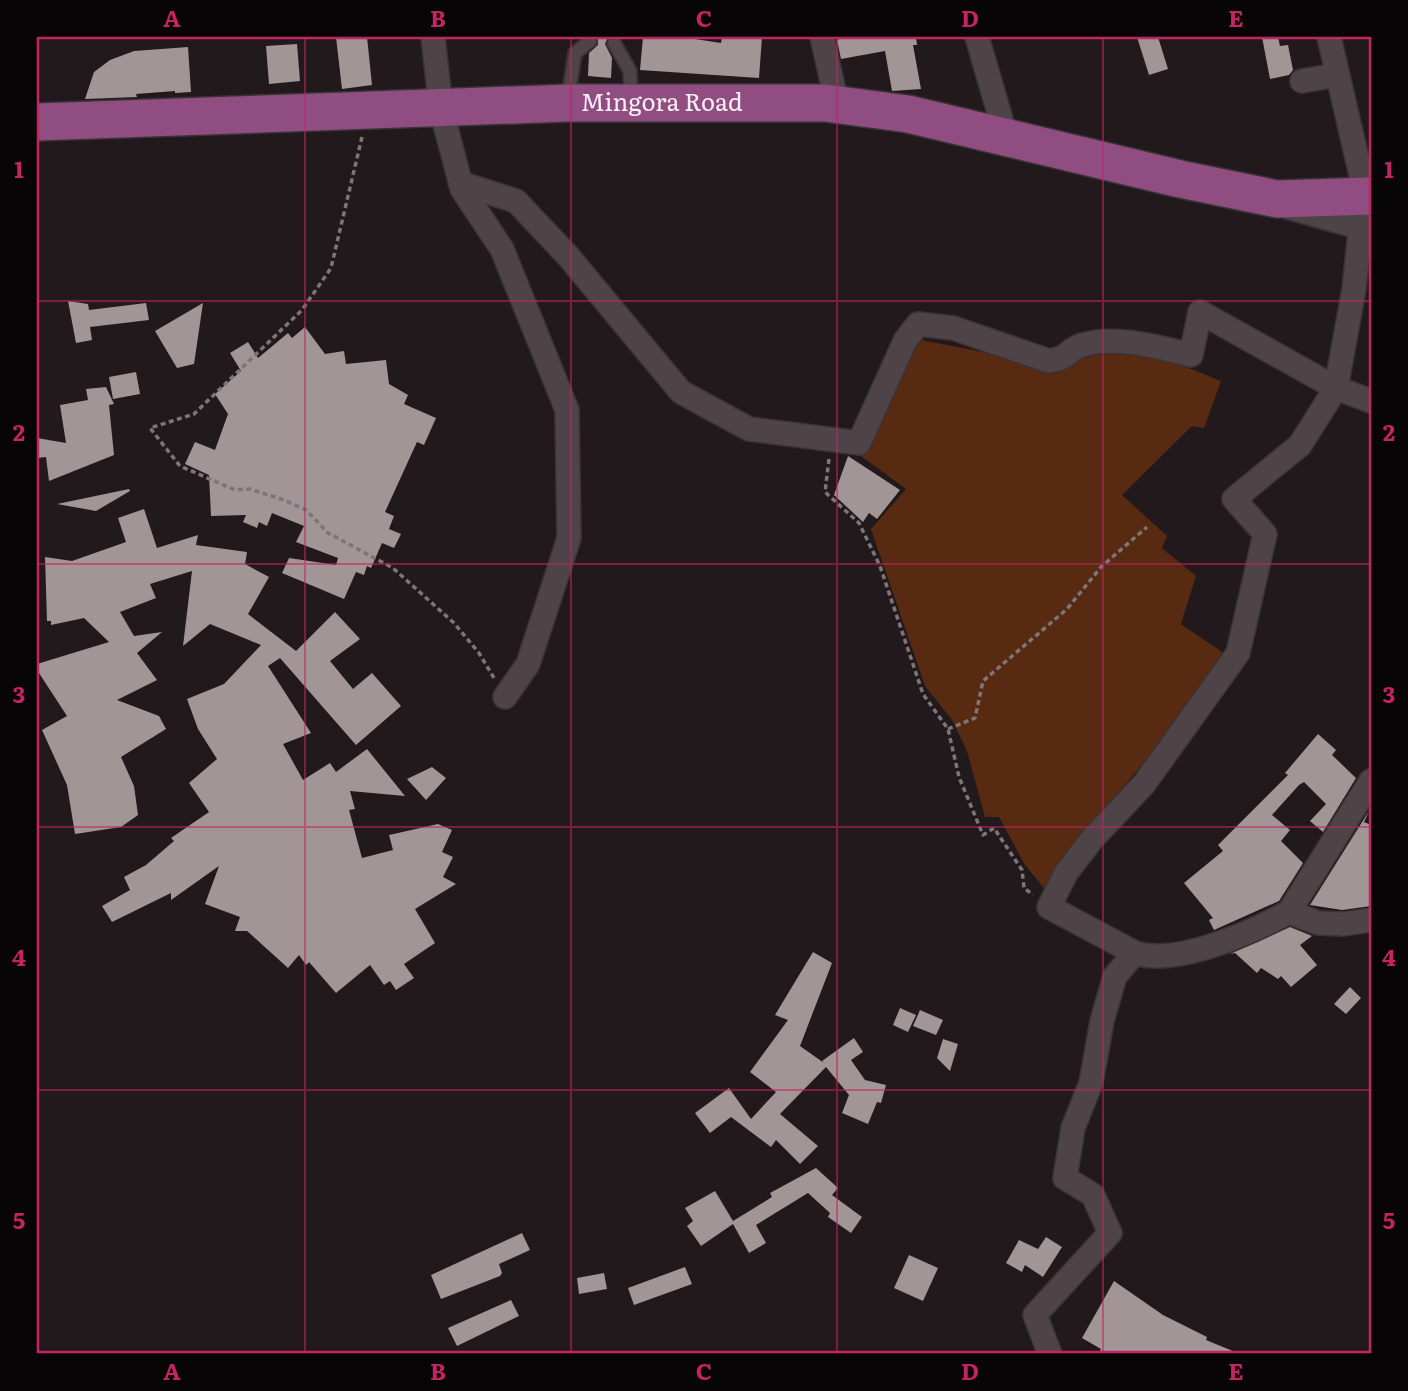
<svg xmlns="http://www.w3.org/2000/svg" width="1408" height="1391" font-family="Literata,serif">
	<rect width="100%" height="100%" fill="#21191b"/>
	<path fill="#582a12" d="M916 339 1061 367 1086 354H1154L1221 381 1204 428 1192 426 1122 495 1167 536 1162 548 1196 576 1181 624 1222 652 1203 691 1096 820 1048 893 1025 865 999 817H985L967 751 952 720 925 686 871 529 906 489 858 454Z"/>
	<path fill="#a19695" d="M336 37H367L372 85 342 89Z
		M597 37H608L605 44 612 58 611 78 588 76 589 53 598 45Z
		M643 37H682L721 43 722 37H762L759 78 640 70Z
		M844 37H916L917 45H913L921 89 892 91 885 51 841 59 837 40Z
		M1137 37H1158L1168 69 1149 75Z
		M1262 37H1278L1280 46 1288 45 1293 70 1289 75 1270 79Z
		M297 44 300 81 269 84 266 46Z
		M188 47 191 92 175 93V91L136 94 137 97 85 99 94 72 110 60 134 51Z
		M68 301 88 304 89 310 146 303 149 320 90 327 92 340 76 343Z
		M203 303 194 364 177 368 155 331Z
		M305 327 325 354 344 351 346 364 386 360 389 384 408 395 404 404 436 418 424 445 417 442 385 512 394 516 389 529 401 534 394 548 382 543 371 568 367 566 364 575 356 572 344 599 282 573 289 558 336 565 338 558 296 542 304 526 272 513 267 526 259 522 257 528 243 522 246 515 211 516 209 475 185 464 195 442 215 450 228 414 215 394 241 371 230 353 248 342 258 358 288 333 292 338Z
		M136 372 140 394 113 399 109 377Z
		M106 387 114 404 109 405 114 455 49 481 46 457 37 458V438L66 443 60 405 88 400 86 389Z
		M848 456 900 490 877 519 869 513 863 522 834 495Z
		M129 489 130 491 96 511 57 504Z
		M144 509 157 548 198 535 196 545 247 552 245 564 269 577 248 614 296 651 335 612 360 639 330 661 353 689 372 673 401 706 356 745 280 658 268 666 311 733 283 744 303 780 330 763 336 772 367 749 405 796 350 791 355 809 349 810 362 858 393 850 389 835 438 824 452 830 442 852 453 857 443 877 456 884 415 909 435 943 404 964 414 978 396 990 390 981 384 985 370 965 336 993 309 962 306 965 299 955 288 968 247 931H235L240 917 205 904 219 866 171 900V893L112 922 102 906 130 890 124 877 146 865 174 841 171 838 209 812 189 783 217 759 198 729 187 699 224 684 261 645 210 624 183 646 192 571 150 584 156 598 120 612 134 636 162 632 137 653 157 680 117 700 159 716 166 729 121 757 134 786 138 815 121 827 75 834 67 785 42 730 67 716 37 670V664L109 642 84 618 51 625V621H47L45 557 72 561 126 542 118 518Z
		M1318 734 1336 750 1332 755 1356 778 1323 832 1310 821 1326 804 1304 782 1299 785 1272 815 1290 830 1281 841 1303 863 1279 901 1214 930 1209 920 1213 918 1184 883 1223 851 1218 845 1288 775 1285 773Z
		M432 767 446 778 426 800 407 779Z
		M1369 811 1364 822 1371 825V906L1342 910 1310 905Z
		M1290 927 1312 936 1300 945 1317 965 1291 987 1281 976 1278 979 1261 968 1257 973 1235 953 1230 954Z
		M813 952 832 963 800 1046 824 1063 822 1061 854 1038 863 1052 851 1060 865 1080 886 1085 881 1103 877 1102 868 1124 842 1113 849 1095 826 1067 780 1114 818 1146 800 1164 776 1140 771 1147 731 1117 710 1133 695 1113 729 1088 751 1119 776 1092 750 1072 788 1020 775 1015Z
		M1350 987 1361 998 1346 1014 1334 1004Z
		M900 1008 916 1015 908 1032 893 1025Z
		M920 1010 943 1020 936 1035 913 1026Z
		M943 1039 958 1044 950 1071 937 1058Z
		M816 1168 838 1188 832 1195 862 1217 851 1233 828 1217 830 1213 808 1193 756 1225 766 1243 749 1253 733 1224 701 1246 687 1226 693 1221 685 1208 715 1191 733 1221 772 1197 770 1193Z
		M522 1233 530 1250 499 1264 502 1273 500 1276 441 1299 431 1275Z
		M1046 1237 1062 1247 1043 1277 1025 1265 1022 1272 1006 1263 1019 1240 1038 1249Z
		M909 1255 938 1268 923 1301 894 1288Z
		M685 1267 692 1284 634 1305 628 1288Z
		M604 1273 607 1289 579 1294 577 1278Z
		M1114 1281 1163 1315 1207 1337 1206 1340 1240 1354H1098L1101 1349 1082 1338Z
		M511 1300 519 1316 457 1346 448 1328Z"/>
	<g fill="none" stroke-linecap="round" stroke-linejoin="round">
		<defs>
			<path id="service" d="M614 43 630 71 631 100
				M568 99 575 53 590 41"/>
			<path id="minor" d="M433 37 441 109 462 189 502 249 567 410 569 538 528 664 505 697
				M822 37 837 104
				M977 37 1007 140
				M1329 37 1366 197
				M1302 81 1337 75
				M460 183 516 201 568 256 681 392 749 429 859 443 905 341 918 324 953 328 1049 361C1070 358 1068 349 1082 345 1116 335 1158 347 1191 355L1200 312 1336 388 1371 401
				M1289 912 1371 781
				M1135 953 1049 907 1066 873 1093 838 1144 784 1238 653 1265 534 1234 499 1300 445 1336 388 1354 289 1361 223
				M1050 1354 1035 1315 1110 1233 1093 1195 1065 1178 1073 1128 1091 1083 1102 1021 1115 976 1135 953C1177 966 1251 933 1289 912L1318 923 1343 924 1371 920"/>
			<path id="secondary" d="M1289 202 1371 225"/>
			<g id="primary">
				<path id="s1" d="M37 122 568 103H825L908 114 1180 179 1277 199 1371 196"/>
			</g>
		</defs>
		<use href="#service" stroke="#393335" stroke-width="16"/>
		<use href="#minor" stroke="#393335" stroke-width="26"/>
		<use href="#secondary" stroke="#393335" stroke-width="37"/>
		<use href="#primary" stroke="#393335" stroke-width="40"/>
		<path stroke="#7d7577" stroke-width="3.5" stroke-dasharray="5 3.5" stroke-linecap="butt" d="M362 137 331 268 302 310 194 414 150 428 180 466 235 490 250 489 284 500 306 510 328 533 393 568 454 623 479 653 494 678
			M829 459 825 492 859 523 880 566 923 694 948 729 959 777 983 835 994 828 1022 870 1024 888 1033 895
			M948 729 975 718 983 681 1067 609 1101 567 1147 527"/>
		<use href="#service" stroke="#4e4447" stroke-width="12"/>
		<use href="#minor" stroke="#4e4447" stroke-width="23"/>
		<use href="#secondary" stroke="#4e4447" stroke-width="33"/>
		<use href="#primary" stroke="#8f4d82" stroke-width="37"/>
	</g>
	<path fill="none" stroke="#c52363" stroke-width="2" stroke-opacity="0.55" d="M305 37V1354M571 37V1354M837 37V1354M1103 37V1354M37 301H1371M37 564H1371M37 827H1371M37 1090H1371"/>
	<g text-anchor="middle" stroke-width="7" stroke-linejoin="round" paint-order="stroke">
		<g font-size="24" fill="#f7f0f2" stroke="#080506">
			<text dy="8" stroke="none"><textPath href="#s1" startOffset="625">Mingora Road</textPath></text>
		</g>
	</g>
	<rect width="1408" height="1391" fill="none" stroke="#080506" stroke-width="77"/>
	<rect x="38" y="38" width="1332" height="1314" fill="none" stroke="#c52363" stroke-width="2.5"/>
	<g font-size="23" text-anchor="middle" font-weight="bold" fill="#c52363">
		<text x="172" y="27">A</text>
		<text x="438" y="27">B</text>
		<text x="704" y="27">C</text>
		<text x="970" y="27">D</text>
		<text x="1236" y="27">E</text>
		<text x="19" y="178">1</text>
		<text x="1389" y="178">1</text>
		<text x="19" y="441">2</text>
		<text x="1389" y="441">2</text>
		<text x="19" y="703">3</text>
		<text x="1389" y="703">3</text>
		<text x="19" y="966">4</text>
		<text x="1389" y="966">4</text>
		<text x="19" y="1229">5</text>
		<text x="1389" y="1229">5</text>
		<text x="172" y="1380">A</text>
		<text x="438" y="1380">B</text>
		<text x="704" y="1380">C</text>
		<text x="970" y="1380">D</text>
		<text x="1236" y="1380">E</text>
	</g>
</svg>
